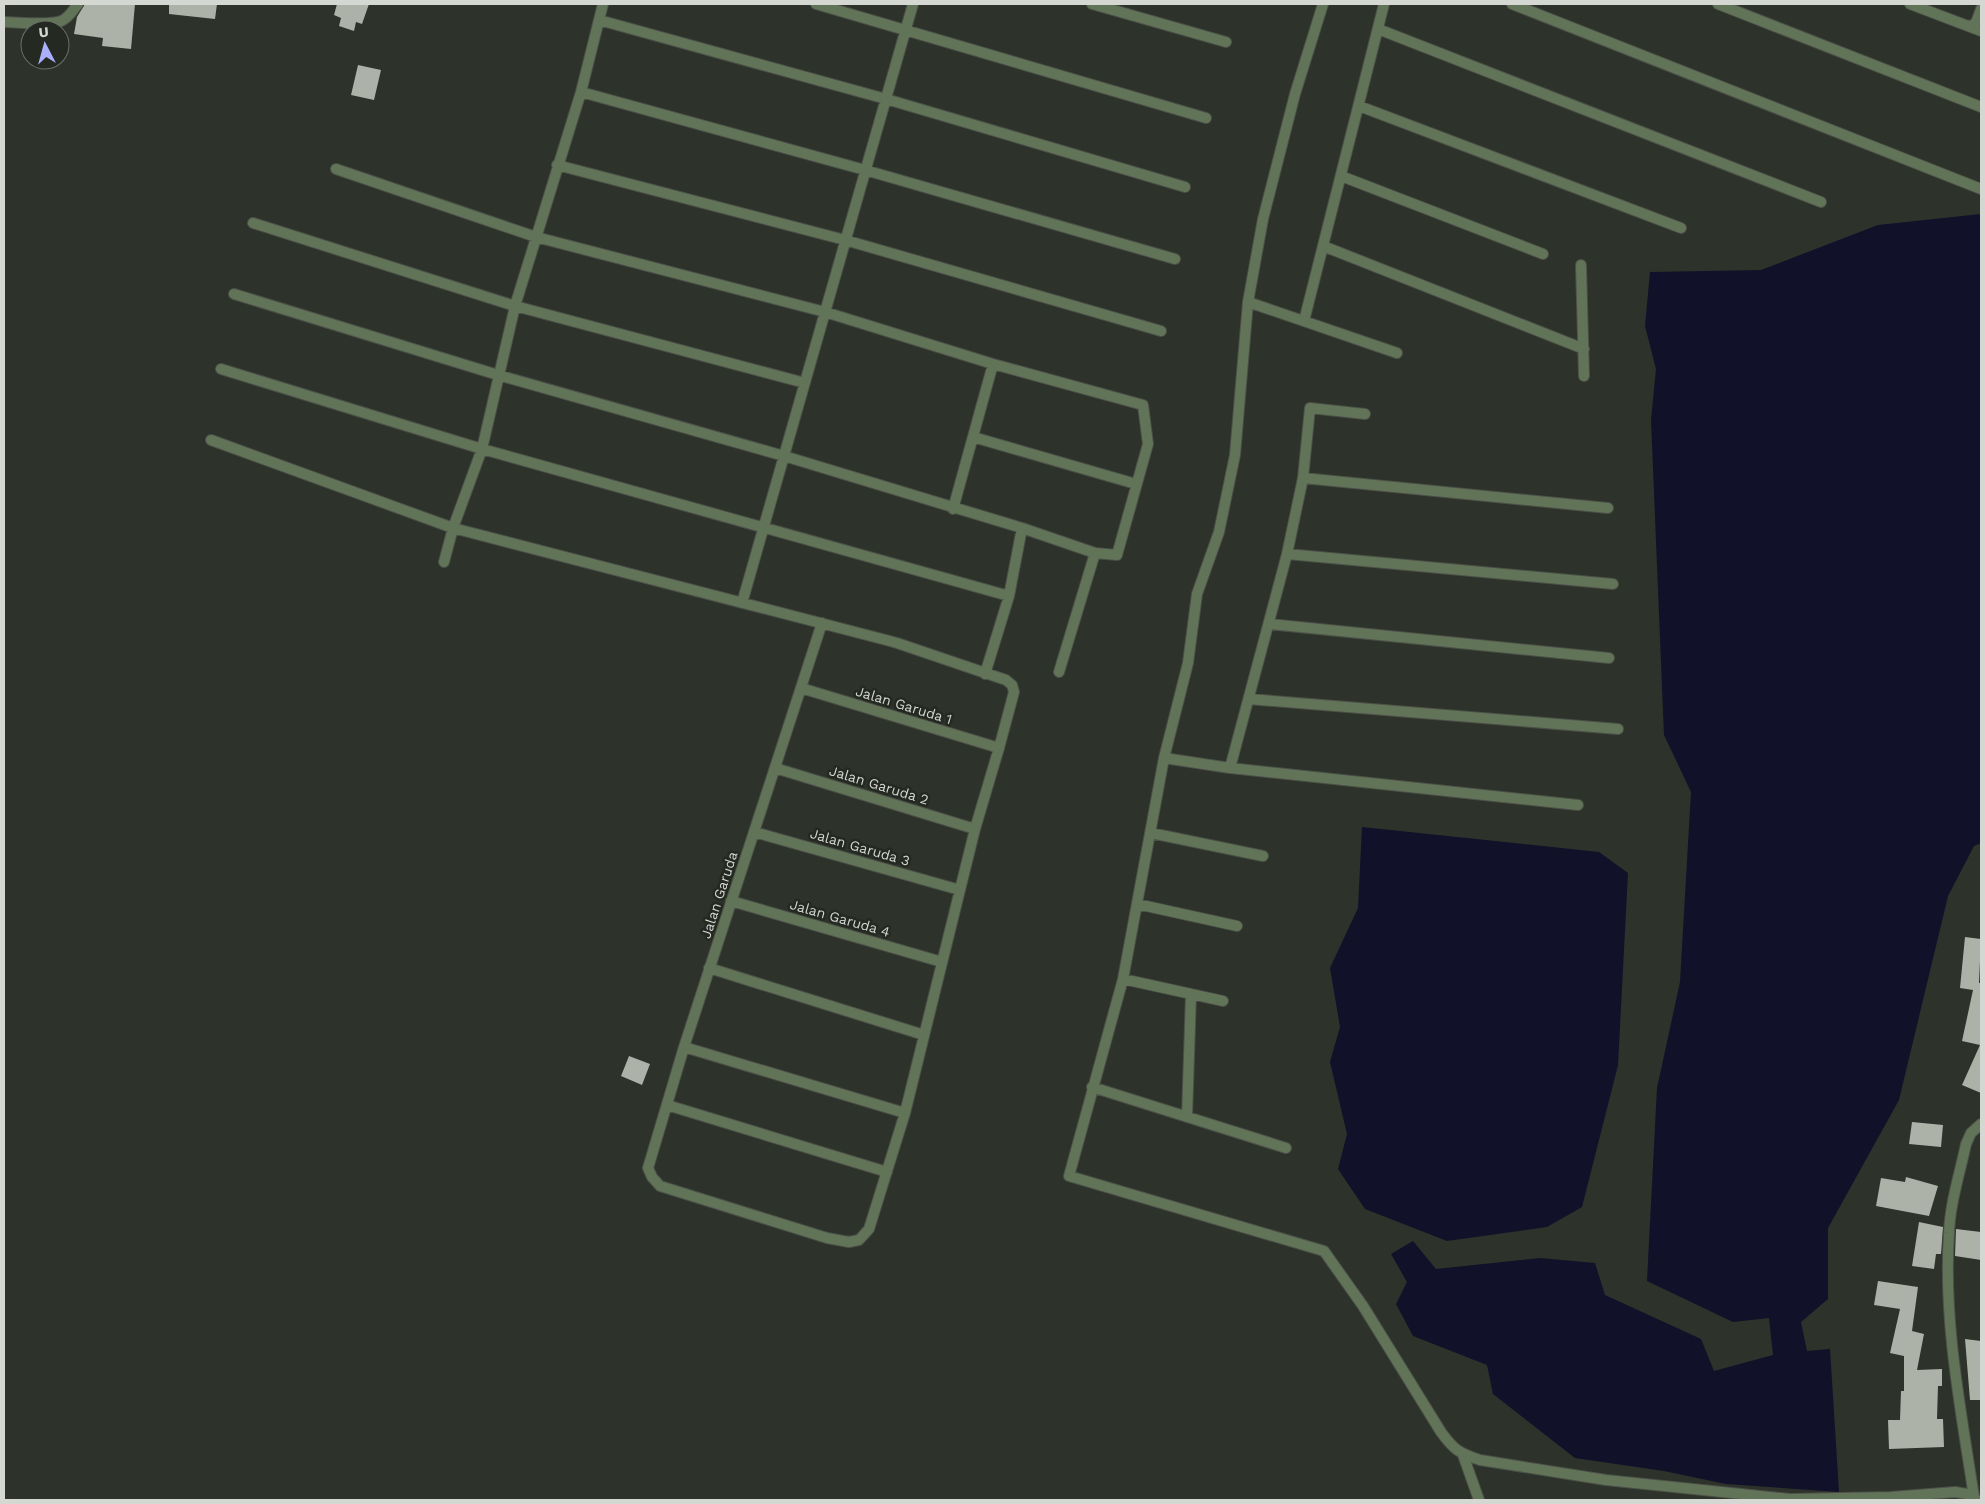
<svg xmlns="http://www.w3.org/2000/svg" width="1985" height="1504" font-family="'Work Sans',sans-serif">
	<rect width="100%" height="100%" fill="#2d322a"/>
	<path fill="#111129" d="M1981 214V843L1974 846 1948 896 1899 1100 1828 1228V1299L1801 1322 1807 1351 1830 1349 1839 1492 1726 1484 1664 1471 1575 1458 1493 1394 1487 1365 1413 1336 1396 1304 1407 1282 1391 1254 1413 1241 1436 1269 1540 1258 1595 1263 1605 1295 1701 1339 1714 1371 1773 1355 1769 1318 1733 1322 1647 1281 1657 1088 1680 982 1691 792 1664 735 1651 420 1656 369 1645 326 1650 272 1761 270 1878 225Z
		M1362 827 1599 852 1628 873 1618 1065 1582 1207 1547 1227 1447 1241 1365 1209 1338 1169 1347 1134 1330 1062 1340 1027 1330 968 1358 908Z"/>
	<path fill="#acb2a8" d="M85 4H135L131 49 102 46 103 38 74 34 77 17Z
		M169 4H217L215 19 169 14Z
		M337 4H369L362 24 356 22 354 31 339 26 341 18 334 15Z
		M358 65 381 70 374 100 351 95Z
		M1965 937 1981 939 1979 983H1981V1093L1962 1085 1980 1045 1962 1041 1973 990 1960 988Z
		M629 1056 650 1064 642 1085 621 1076Z
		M1912 1122 1943 1125 1941 1147 1909 1144Z
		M1906 1177 1938 1186 1929 1216 1876 1206 1881 1178 1905 1182Z
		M1919 1222 1943 1227 1941 1254H1936L1934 1269 1912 1266Z
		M1956 1229 1981 1232V1260L1955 1256Z
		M1878 1281 1918 1287 1912 1331 1924 1334 1917 1370 1942 1369V1386H1938L1937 1419H1943L1944 1447 1889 1449 1888 1420H1900L1901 1391H1904V1356L1890 1353 1900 1309 1874 1305Z
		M1965 1339 1981 1341V1400H1970Z"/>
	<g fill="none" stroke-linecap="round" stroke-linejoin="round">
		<defs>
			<path id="street" d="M816 4 1206 118
				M1092 4 1226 42
				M1323 4 1295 94 1263 219 1248 302 1235 455 1219 532 1197 594 1188 663 1164 758 1123 979 1069 1176 1324 1251 1363 1306 1441 1432C1454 1450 1459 1453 1480 1460L1606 1480 1790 1499 1891 1497 1955 1492 1967 1494 1977 1500
				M1512 4 1981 189
				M1718 4 1981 107
				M1910 4 1981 31
				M599 20 886 99 1185 187
				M4 22C19 22 47 26 61 21 69 18 73 10 78 4
				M1968 26 1974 25 1977 20 1981 9
				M1378 29 1821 202
				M581 92 865 170 1175 259
				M1359 106 1681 228
				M557 165 845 240 1161 331
				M1341 176 1543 254
				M253 223 515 306 805 383
				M1323 246 1584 349
				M1581 265 1584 376
				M234 294 498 375 784 456 1022 528 1095 553 1117 555 1148 444 1143 405 993 364 825 312 536 237 336 169
				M1248 302 1397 353
				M1304 321 1384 4
				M221 369 482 449 1009 596
				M973 437 1136 484
				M211 440 453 528 886 640 897 643 1006 680 1012 685 1014 692 999 748 975 829 905 1113 869 1229 859 1240 849 1242 827 1238 660 1186 652 1177 648 1168 684 1047 822 623
				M1303 478 1608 508
				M953 509 993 364
				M1287 554 1613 584
				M444 562 453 528 482 449 515 306 581 92 603 4
				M742 603 913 4
				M1269 624 1609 658
				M1059 672 1095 553
				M985 674 1009 596 1022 528
				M801 688 999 748
				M1249 699 1618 729
				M1164 758 1230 768 1578 805
				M775 768 975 829
				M1230 768 1287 554 1303 478 1310 408 1365 414
				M754 832 960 890
				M1151 833 1263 856
				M731 901 942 962
				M1137 904 1237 926
				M709 968 924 1035
				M1123 979 1223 1001
				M684 1047 905 1113
				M1092 1087 1286 1148
				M667 1105 887 1172
				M1187 1117 1191 994
				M1463 1455 1479 1500
				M1974 1497C1961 1410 1943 1321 1949 1233 1950 1203 1960 1173 1966 1144L1971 1133 1981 1124"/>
		</defs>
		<use href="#street" stroke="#4b5048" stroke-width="12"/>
		<use href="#street" stroke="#627458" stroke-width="10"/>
	</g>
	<g text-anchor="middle" stroke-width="5" stroke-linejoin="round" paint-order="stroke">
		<g font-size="14" fill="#d4d7d2" stroke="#242921">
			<text transform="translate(904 705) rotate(17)" y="5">Jalan Garuda 1</text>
			<text transform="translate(879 785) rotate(17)" y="5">Jalan Garuda 2</text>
			<text transform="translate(860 847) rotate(16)" y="5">Jalan Garuda 3</text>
			<text transform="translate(719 895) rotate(-72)" y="5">Jalan Garuda</text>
			<text transform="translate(840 918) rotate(16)" y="5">Jalan Garuda 4</text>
		</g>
	</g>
	<rect width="1985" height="1504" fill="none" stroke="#d4d7d2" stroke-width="10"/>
	<g transform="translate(45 45) rotate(354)"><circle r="24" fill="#242921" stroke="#6a6f68"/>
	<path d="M0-4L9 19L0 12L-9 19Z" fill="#acaffb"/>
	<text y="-8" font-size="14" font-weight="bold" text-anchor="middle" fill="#d4d7d2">U</text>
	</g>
</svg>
